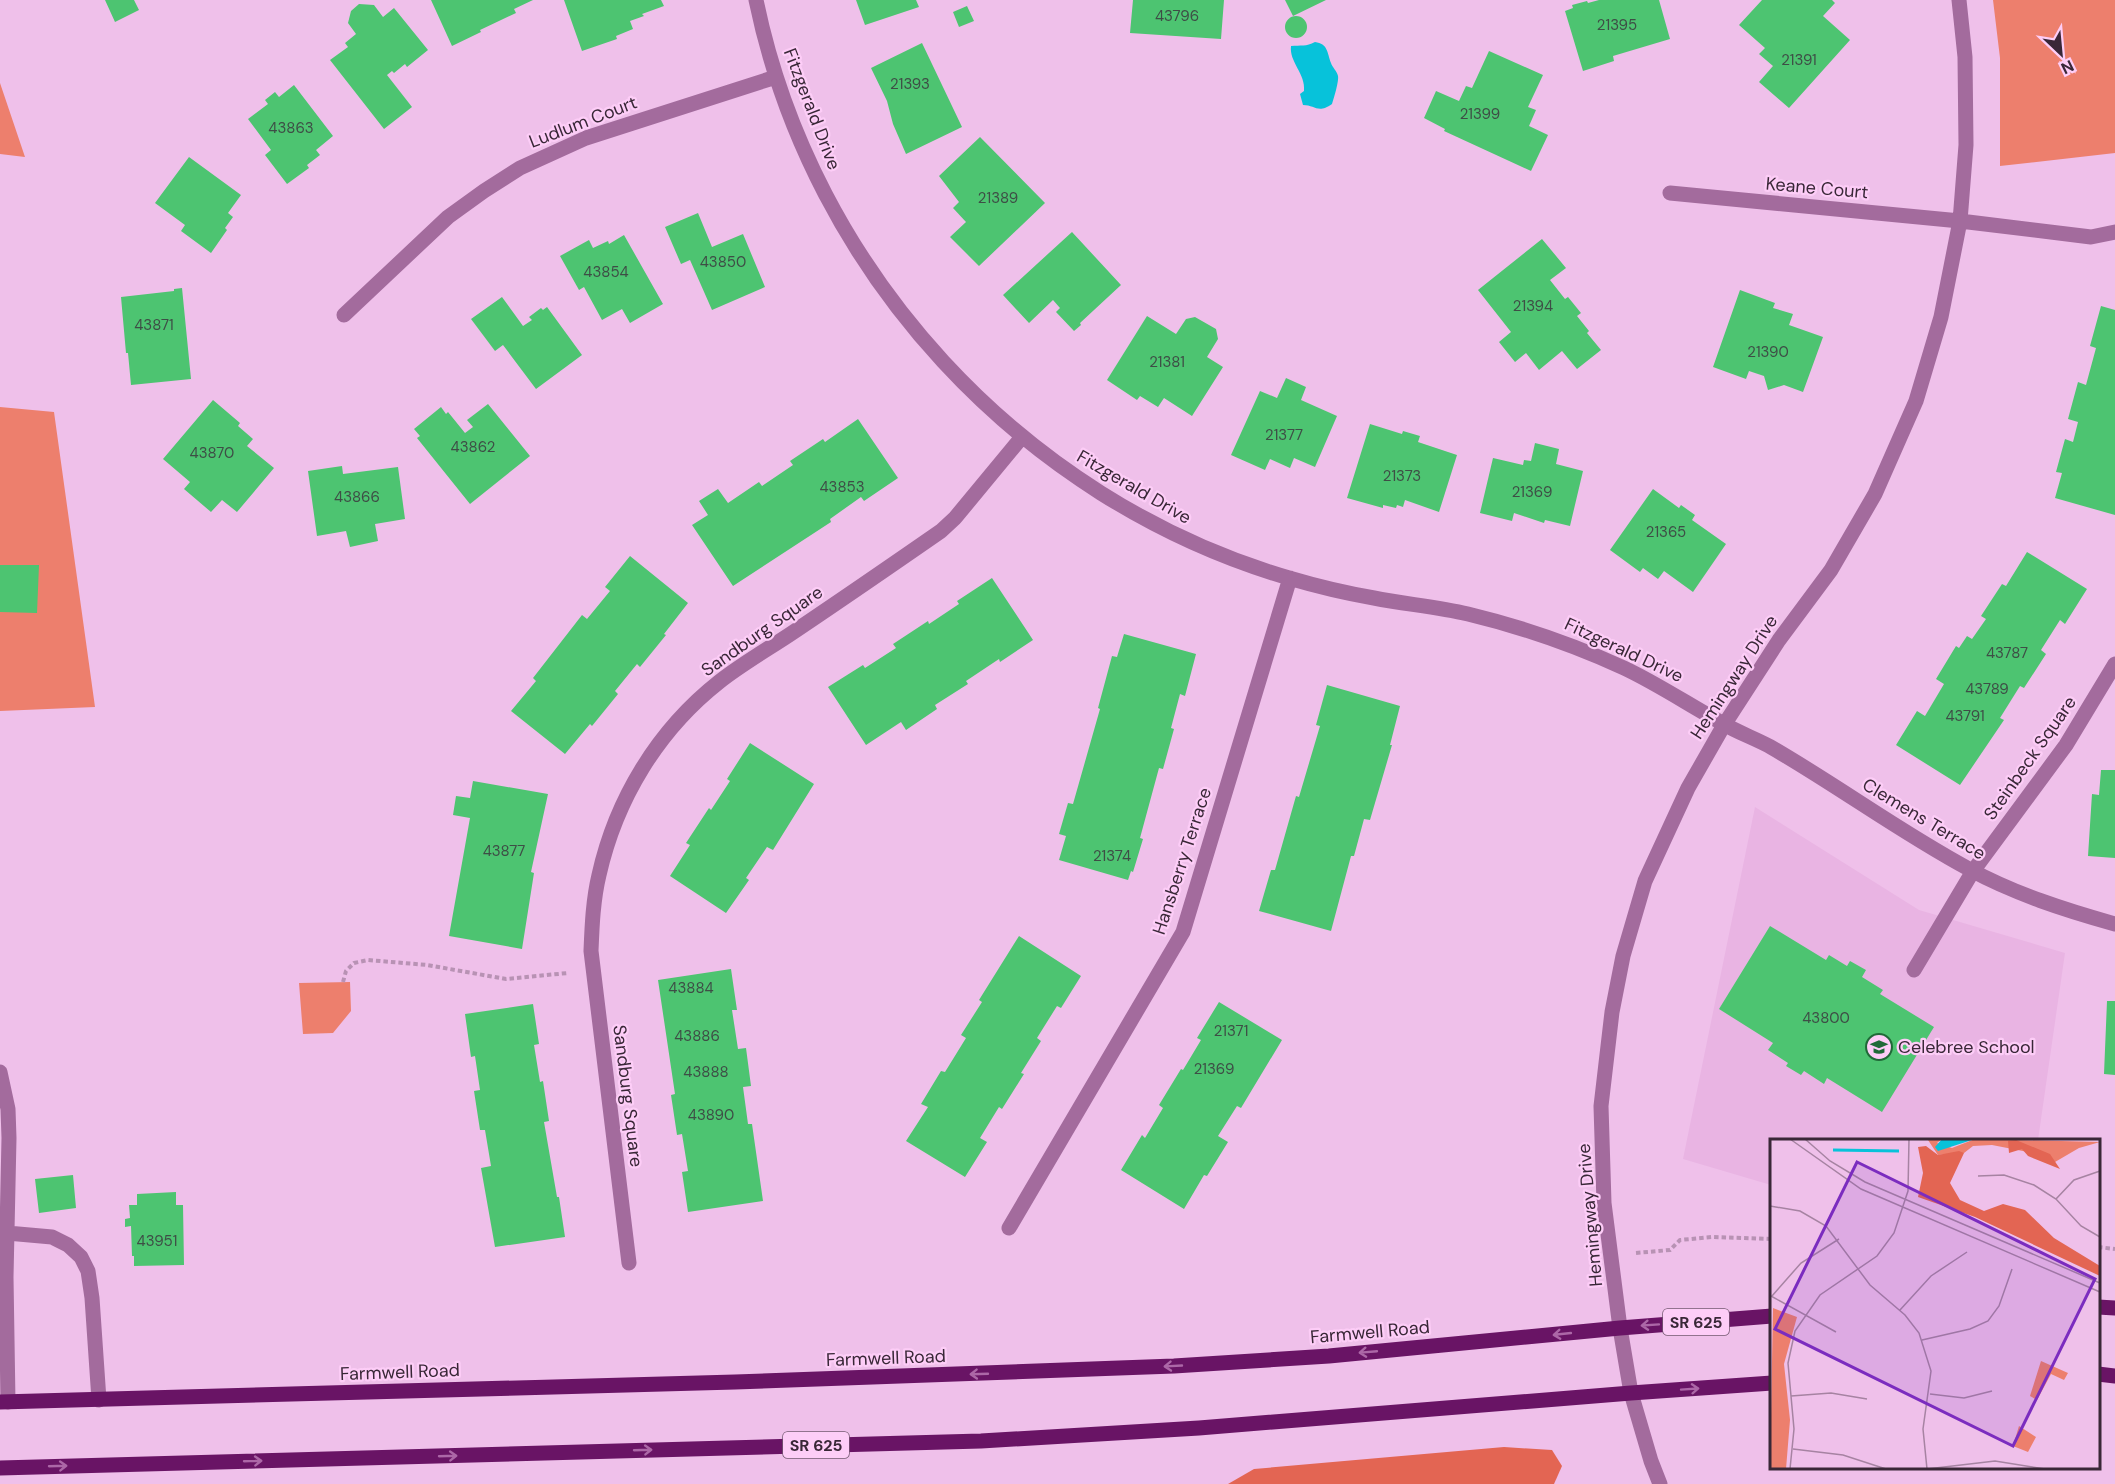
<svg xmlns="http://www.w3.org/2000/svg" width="2115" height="1484" font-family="'DM Sans',sans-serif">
	<rect width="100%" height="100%" fill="#efc0ea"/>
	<path fill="#e9b4e3" d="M1755 807 1919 910 2065 953 2038 1140H1772L1771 1185 1683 1159Z"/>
	<path fill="#ed7f6d" d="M1993 0H2115V153L2000 166V58Z
		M0 83 25 157 0 154Z
		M0 407 54 412 95 707 0 711Z
		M350 982 351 1011 333 1033 303 1034 299 983Z"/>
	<path fill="#e36553" d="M1504 1447 1552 1450 1562 1466 1554 1484H1228L1254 1469Z"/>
	<path fill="#07c2da" d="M1315 42C1328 44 1327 52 1331 63 1332 67 1337 71 1338 76 1339 81 1334 98 1332 104 1318 114 1315 105 1303 105L1300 94 1304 91C1306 74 1289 62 1291 46 1301 45 1306 47 1315 42Z"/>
	<path fill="#4dc471" d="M105 0H134L139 10 115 22Z
		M431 0H533L514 9 516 13 480 30 481 32 452 46Z
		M564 0H661L664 6 642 14 644 16 630 21 633 29 616 36 617 39 582 51Z
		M856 0H916L919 7 865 25Z
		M1133 0H1224L1221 39 1130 33Z
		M1285 0H1326L1293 16Z
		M1599 0H1659L1670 39 1613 56 1614 61 1583 71 1565 11 1573 8 1572 5 1587 1 1588 3Z
		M1762 0H1832L1835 3 1823 16 1850 40 1789 108 1759 82 1773 66 1759 54 1765 48 1739 25Z
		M359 4 374 5 383 17 394 8 428 50 407 67 405 64 394 73 392 71 387 75 412 107 384 129 330 60 348 47 345 43 356 34 348 23 351 11Z
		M967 6 974 21 959 27 953 12Z
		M1285 27a11 11 0 1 1 22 0a11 11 0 1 1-22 0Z
		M922 43 962 127 906 154 893 124 887 101 871 68Z
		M1489 51 1543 75 1528 107 1536 110 1529 126 1548 135 1531 171 1444 131 1445 129 1424 118 1436 91 1459 101 1466 86 1472 88Z
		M294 85 333 136 316 150 320 155 307 165 309 168 287 184 265 155 271 150 248 119 268 104 265 100 275 92 279 97Z
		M980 137 1045 203 979 266 950 237 966 222 953 208 959 202 939 176Z
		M189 157 241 195 228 213 233 217 225 228 227 230 211 253 181 231 185 225 155 203Z
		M698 213 712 247 743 234 765 287 712 310 690 260 681 264 665 227Z
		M1072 232 1121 285 1080 323 1081 325 1074 331 1056 312 1060 308 1053 300 1029 323 1003 295Z
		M624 235 663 304 630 323 622 309 602 320 584 287 579 290 560 256 589 240 593 248 608 241 609 244Z
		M1542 239 1566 268 1550 280 1565 299 1568 297 1581 313 1577 316 1589 331 1587 333 1601 350 1577 369 1562 351 1539 370 1526 353 1515 362 1499 342 1511 332 1478 290Z
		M182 288 191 379 131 385 128 353H126L121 297 174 291V289Z
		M1740 290 1775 303 1773 308 1793 314 1789 325 1823 337 1803 392 1784 385 1768 390 1764 376 1749 371 1746 379 1713 367Z
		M502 297 523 326 532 320 529 317 541 308 543 310 547 307 582 355 536 389 503 345 495 351 471 319Z
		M2101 306 2115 310V515L2055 498 2062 473 2056 472 2065 439 2073 442 2078 422 2068 419 2078 382 2086 385 2096 348 2090 346Z
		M1147 316 1176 334 1186 319 1195 317 1216 329 1218 339 1207 357 1223 367 1192 416 1164 398 1158 407 1140 396 1137 400 1107 380Z
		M1286 378 1306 387 1301 400 1337 416 1315 467 1294 458 1290 468 1270 459 1265 470 1231 455 1260 391 1277 398Z
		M213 400 240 423 238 426 253 439 247 446 274 468 237 512 222 500 211 512 184 489 190 482 163 459Z
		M488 404 530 456 470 504 417 438 420 436 414 429 441 407 446 414 448 412 465 433 473 427 467 420Z
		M858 419 898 478 864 501 861 497 830 519 831 522 733 586 692 525 708 515 699 501 718 489 728 503 759 482 762 486 793 465 790 461 823 439 825 442Z
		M1370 424 1402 434 1403 431 1420 436 1418 442 1457 455 1439 512 1405 500 1403 507 1397 505 1396 508 1383 505V508L1347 498Z
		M1535 443 1559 449 1556 464 1583 471 1570 526 1545 520 1544 523 1514 513 1512 521 1480 513 1493 458 1523 465 1524 460 1531 461Z
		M342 466 343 474 398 467 405 519 375 524 378 541 350 547 346 531 317 536 308 471Z
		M1653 489 1679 508 1681 505 1695 515 1692 520 1726 544 1693 592 1664 571 1658 579 1643 568 1640 572 1610 550Z
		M2027 552 2087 589 2065 624 2060 620 2041 650 2046 654 2024 688 2020 686 2000 718 2004 720 1960 785 1896 745 1917 711 1925 716 1944 684 1936 679 1956 646 1959 648 1967 636 1972 639 1986 619 1981 616 2002 584 2006 586Z
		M630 556 688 603 664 634 666 635 640 667 637 664 615 691 618 694 592 726 590 724 565 754 511 711 536 681 533 678 582 615 587 619 610 591 605 587Z
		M0 565H39L37 613 0 612Z
		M992 578 1033 640 1000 662 999 659 966 681 968 684 935 705 937 709 906 730 901 722 866 745 828 687 863 665 865 668 896 648 893 644 928 621 929 624 959 604 957 601Z
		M1124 634 1196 654 1185 696 1180 694 1171 728 1174 729 1163 769 1159 768 1140 838 1143 839 1133 872 1131 871 1128 880 1059 860 1066 836 1059 834 1068 803 1073 804 1100 709 1098 708 1112 656 1117 657Z
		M1327 685 1400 706 1390 745H1392L1370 820 1364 819 1354 856H1351L1331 931 1259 911 1271 870H1275L1296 796 1299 797 1320 726 1316 725Z
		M750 743 814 784 773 850 767 847 746 878 749 880 726 913 670 876 690 845 686 843 709 808 711 810 730 781 727 779Z
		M2101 770H2115V858L2088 856 2092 794 2099 795Z
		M473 781 548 794 531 872 534 873 522 949 449 936 470 818 453 815 456 796 470 798Z
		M1770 926 1826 960 1829 955 1847 966 1850 961 1866 970 1862 977 1883 990 1880 994 1934 1027 1882 1112 1827 1078 1824 1084 1804 1071 1801 1075 1786 1066 1788 1063 1768 1050 1773 1043 1719 1009Z
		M1019 936 1081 976 1061 1008 1057 1006 1037 1038 1041 1041 1021 1073 1024 1074 1002 1109 999 1107 980 1138 987 1142 965 1177 906 1141 928 1107 921 1104 941 1071 945 1072 966 1038 961 1035 982 1002 979 1000Z
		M731 969 737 1010H732L738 1049 746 1048 751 1086 743 1087 748 1124H752L763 1201 688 1212 682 1172 688 1171 682 1134 677 1135 671 1095 675 1094 658 980Z
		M2107 1001H2115V1075L2104 1074Z
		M1219 1002 1282 1040 1241 1108 1237 1106 1218 1136 1228 1142 1207 1176 1204 1175 1184 1209 1121 1170 1142 1135 1145 1138 1163 1108 1159 1105 1181 1069 1183 1070 1201 1040 1197 1038Z
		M533 1004 539 1044 534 1045 540 1082 543 1081 549 1121 544 1122 557 1197H559L565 1237 495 1247 481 1168 491 1166 485 1130H480L474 1091 480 1090 475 1056 471 1057 465 1014Z
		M73 1175 76 1208 39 1213 35 1179Z
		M176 1192V1205H183L184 1265 134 1266V1256H132L131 1226 125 1227V1219L130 1218 129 1205H137V1194Z"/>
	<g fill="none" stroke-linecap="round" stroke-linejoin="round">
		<path stroke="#b892b4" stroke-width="4" stroke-dasharray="4.5 3" stroke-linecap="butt" d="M343 982 346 971 354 963 368 960 427 965 506 979 568 973
			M2098 1247 2115 1249
			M1636 1253 1670 1250 1680 1240 1712 1237 1772 1239"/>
		<path stroke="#a36b9d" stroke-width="15" d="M756 0C812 272 1022 500 1289 578 1316 586 1345 593 1374 598 1405 604 1437 607 1468 614 1522 627 1574 645 1624 668 1658 684 1689 705 1722 723 1737 732 1754 738 1769 746 1837 785 1900 832 1969 869 2015 894 2065 910 2115 924
			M1670 193 1960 221 2091 237 2115 232
			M344 315 448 217 484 191 520 168 586 138 776 77
			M1914 970 1973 871 2066 745 2115 664
			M0 1072 8 1109 9 1138 6 1277 8 1402
			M1009 1228 1183 932 1290 578
			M7 1233 52 1237 68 1245 81 1257 88 1271 92 1298 99 1400
			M629 1263 591 951C592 926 593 900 599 875 616 799 658 730 719 682 743 663 770 648 795 631 844 598 892 565 941 531L955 518 1022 437
			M1660 1484 1651 1461 1631 1393 1620 1328 1604 1203 1601 1106 1612 1012 1623 956 1645 881 1688 788 1724 725 1779 640 1831 570 1875 494 1916 401 1941 317 1960 221 1966 145 1965 57 1959 0"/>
		<path stroke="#691465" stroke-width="15" d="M2098 1307 2115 1308
			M2098 1374 2115 1376
			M0 1402 735 1382 1174 1366 1329 1356 1620 1328 1772 1316
			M0 1468 981 1441 1199 1428 1631 1393 1772 1383"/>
	</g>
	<defs><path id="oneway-shaft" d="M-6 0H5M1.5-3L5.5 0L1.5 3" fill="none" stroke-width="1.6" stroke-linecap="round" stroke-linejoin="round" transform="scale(1.5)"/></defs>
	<g stroke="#ac67a7">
		<use href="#oneway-shaft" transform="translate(1650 1325) rotate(176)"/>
		<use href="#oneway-shaft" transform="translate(1562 1334) rotate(174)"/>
		<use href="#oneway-shaft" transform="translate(1368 1352) rotate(175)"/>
		<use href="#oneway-shaft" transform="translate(1173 1366) rotate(177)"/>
		<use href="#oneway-shaft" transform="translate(979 1374) rotate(178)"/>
		<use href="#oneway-shaft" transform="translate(1690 1389) rotate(-4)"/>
		<use href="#oneway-shaft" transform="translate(643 1450) rotate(-2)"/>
		<use href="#oneway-shaft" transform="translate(448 1456) rotate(-2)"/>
		<use href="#oneway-shaft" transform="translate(253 1461) rotate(-2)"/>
		<use href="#oneway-shaft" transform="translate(58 1466) rotate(-2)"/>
	</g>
	<defs>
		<symbol id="school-ring" viewBox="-11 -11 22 22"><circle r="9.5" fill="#fdcdf7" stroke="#206a38" stroke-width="1.5"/><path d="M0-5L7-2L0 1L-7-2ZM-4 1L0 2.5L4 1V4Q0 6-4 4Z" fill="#206a38"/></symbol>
	</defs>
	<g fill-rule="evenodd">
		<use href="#school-ring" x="1864" y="1032" width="30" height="30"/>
	</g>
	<g text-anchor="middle" stroke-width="4.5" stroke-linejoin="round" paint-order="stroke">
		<g font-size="15" fill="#3e4e46">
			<text x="1177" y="21">43796</text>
			<text x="1617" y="30">21395</text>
			<text x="1799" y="65">21391</text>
			<text x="910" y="89">21393</text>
			<text x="1480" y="119">21399</text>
			<text x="291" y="133">43863</text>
			<text x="998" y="203">21389</text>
			<text x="723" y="267">43850</text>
			<text x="606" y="277">43854</text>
			<text x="1533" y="311">21394</text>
			<text x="154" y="330">43871</text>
			<text x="1768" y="357">21390</text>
			<text x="1167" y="367">21381</text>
			<text x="1284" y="440">21377</text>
			<text x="473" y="452">43862</text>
			<text x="212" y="458">43870</text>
			<text x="1402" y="481">21373</text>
			<text x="842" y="492">43853</text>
			<text x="1532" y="497">21369</text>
			<text x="357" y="502">43866</text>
			<text x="1666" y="537">21365</text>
			<text x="2007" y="658">43787</text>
			<text x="1987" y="694">43789</text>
			<text x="1965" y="721">43791</text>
			<text x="504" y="856">43877</text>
			<text x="1112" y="861">21374</text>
			<text x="691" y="993">43884</text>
			<text x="1826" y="1023">43800</text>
			<text x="1231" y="1036">21371</text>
			<text x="697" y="1041">43886</text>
			<text x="1214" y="1074">21369</text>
			<text x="706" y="1077">43888</text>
			<text x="711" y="1120">43890</text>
			<text x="157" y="1246">43951</text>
		</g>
		<g fill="#fdcdf7" stroke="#745971" stroke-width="1.5">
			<rect x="1663" y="1309" width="66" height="26" rx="4.5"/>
			<rect x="783" y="1432" width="66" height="26" rx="4.5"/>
		</g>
		<g font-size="16" font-weight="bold" fill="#392737">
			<text x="1696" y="1328">SR 625</text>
			<text x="816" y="1451">SR 625</text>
		</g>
		<g font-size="18" fill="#392737" stroke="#fdcdf7">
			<text transform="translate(812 109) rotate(69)" y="6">Fitzgerald Drive</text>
			<text transform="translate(583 122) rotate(-21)" y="6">Ludlum Court</text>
			<text transform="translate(1817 188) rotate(5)" y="6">Keane Court</text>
			<text transform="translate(1134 487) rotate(30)" y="6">Fitzgerald Drive</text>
			<text transform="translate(762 631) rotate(-35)" y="6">Sandburg Square</text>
			<text transform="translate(1624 650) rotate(25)" y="6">Fitzgerald Drive</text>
			<text transform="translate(1734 677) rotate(-57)" y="6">Hemingway Drive</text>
			<text transform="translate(2030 758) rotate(-55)" y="6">Steinbeck Square</text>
			<text transform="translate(1924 819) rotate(31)" y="6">Clemens Terrace</text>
			<text transform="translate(1182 861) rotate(-72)" y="6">Hansberry Terrace</text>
			<text transform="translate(628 1096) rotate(83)" y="6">Sandburg Square</text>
			<text transform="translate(1590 1215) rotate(-95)" y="6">Hemingway Drive</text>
			<text transform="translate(1370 1332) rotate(-5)" y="6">Farmwell Road</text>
			<text transform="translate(886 1358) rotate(-2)" y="6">Farmwell Road</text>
			<text transform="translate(400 1372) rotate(-2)" y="6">Farmwell Road</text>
		</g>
		<g font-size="18" fill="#392737" stroke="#fdcdf7" text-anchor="start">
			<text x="1898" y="1053">Celebree School</text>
		</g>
	</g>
	<g transform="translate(1770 1139)">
		<rect width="330" height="330" fill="#efc0ea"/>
		<path d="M172 0 167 4 182 9 205 0 330 3 309 9 285 23 263 14 222 6 203 7 194 14 168 16 158 1ZM3 169 27 178 14 225 20 281 16 330H0ZM271 222 298 234 294 241 281 235 267 261 260 257ZM249 287 266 298 258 313 243 307Z" fill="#ed7f6d"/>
		<path d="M246 1 280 15 290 30 258 17 252 10 239 14 238 2ZM156 7 168 16 189 12 194 14 180 44 190 61 214 72 233 65 255 71 284 99 330 127V137L205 78 148 58 153 34 148 8Z" fill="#e36553"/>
		<path d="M172 0H205L168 12 165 8Z" fill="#07c2da"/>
		<path fill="none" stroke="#07c2da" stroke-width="3" d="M63 11 129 12"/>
		<path fill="none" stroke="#a683a2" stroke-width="1.5" d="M20 0 91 50 330 153M35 0 60 22 95 43 330 144M208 37 234 36 264 46 286 60 311 87 330 98M286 60 304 41 330 32M0 67 30 72 56 87 100 146 135 176 149 194 161 232 153 290 157 330M1 157 66 193M2 157 31 124 69 100M130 171 161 137 197 113M152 201 200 190 218 182 229 167 242 130M160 255 194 259 222 252M21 257 61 254 97 260M23 310 73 316 116 330M20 330 24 290 18 224 25 192 50 156 107 117 124 94 138 52 139 0M157 330 225 322 275 330"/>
		<path fill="#7b2cbf" fill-opacity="0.15" stroke="#7b2cbf" stroke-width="3" d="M87 23 325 140 243 307 5 190Z"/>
		<rect width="330" height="330" fill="none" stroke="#392737" stroke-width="3"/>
	</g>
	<g transform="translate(2061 54) rotate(154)" stroke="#fdcdf7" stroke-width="4.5" paint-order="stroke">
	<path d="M0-4.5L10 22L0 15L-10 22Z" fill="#392737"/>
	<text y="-9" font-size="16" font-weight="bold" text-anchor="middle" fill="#392737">N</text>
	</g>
</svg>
